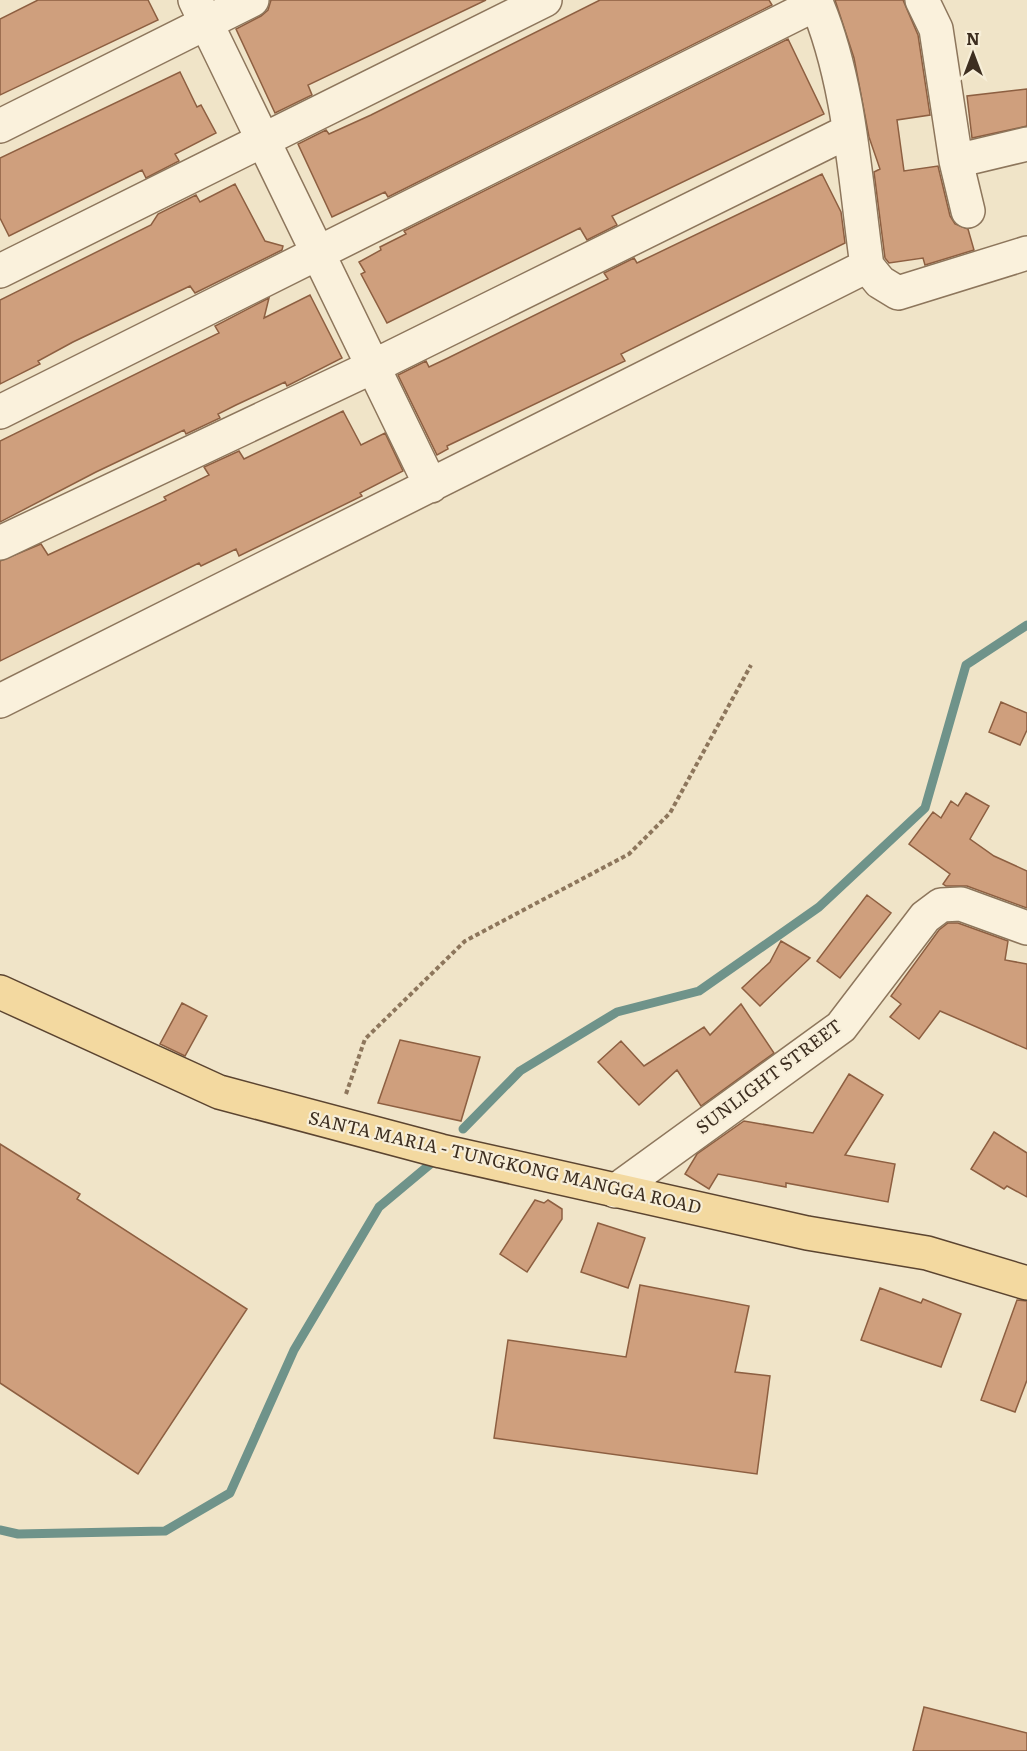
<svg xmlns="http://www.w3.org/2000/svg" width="1027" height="1751" font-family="Literata,serif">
	<rect width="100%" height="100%" fill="#f0e4c8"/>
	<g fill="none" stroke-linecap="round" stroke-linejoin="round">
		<path stroke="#6f938a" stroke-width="9" d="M463 1129 520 1071 617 1012 699 991 819 907 925 808 966 665 1027 625
			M0 1530 18 1534 165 1531 230 1493 294 1350 379 1207 434 1161"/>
	</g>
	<path fill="#cf9f7d" stroke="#8d5f41" stroke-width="1.5" d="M38 0H148L158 20 0 95V19Z
		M271 0H486L308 85 312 95 275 113 236 29 261 16 268 10Z
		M600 0H769L772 5 388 197 385 192 332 217 298 144 326 130 329 134 371 115Z
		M835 0H903L918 35 930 115 897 120 904 171 938 166 950 216 955 224 968 229 974 250 925 265 923 258 889 263 885 258 874 172 880 169 869 137 854 58Z
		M788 39 824 114 612 216 617 225 587 240 580 228 387 323 361 274 365 272 359 262 381 250 380 247 406 234 404 231Z
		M180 72 197 107 201 105 216 133 175 154 179 161 146 178 142 170 9 236 0 218V158Z
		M1027 89V126L972 138 967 96Z
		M822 174 841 212 845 243 621 354 625 361 447 446 448 449 437 455 398 375 426 361 429 367 448 358 608 279 604 273 634 258 637 263Z
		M235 184 265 241 283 246 282 250 195 293 190 286 73 342 38 361 40 364 0 384V300L151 225 158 214 196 195 200 202Z
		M310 295 342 358 287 386 285 382 236 405 218 414 220 418 186 434 184 430 96 472 0 522V441L219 333 215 326 269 298 264 318Z
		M343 411 361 445 385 433 403 471 360 493 362 496 239 556 236 549 201 566 199 563 0 661V561L41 544 48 555 166 500 164 497 209 475 204 467 239 451 244 459Z
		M1001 702 1027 713V730L1020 745 989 732Z
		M966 793 989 806 970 839 994 856 1027 871V908L967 886H946L943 884 950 874 909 844 933 812 941 818 951 801 958 806Z
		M867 895 891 913 840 978 817 961Z
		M948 923H958L1008 941 1005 960 1027 964V1049L940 1011 919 1039 890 1017 901 1004 891 996 939 930Z
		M781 941 810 958 760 1006 742 988 770 962Z
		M182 1003 207 1016 185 1056 160 1044Z
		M741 1004 774 1053 701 1106 677 1070 639 1105 598 1062 621 1041 644 1066 704 1027 710 1035Z
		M400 1040 480 1057 461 1121 378 1103Z
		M849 1074 883 1095 845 1155 895 1164 888 1202 786 1183V1187L718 1174 709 1189 685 1174 697 1154 744 1121 813 1133Z
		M994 1132 1027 1153V1197L1007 1186 1004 1189 971 1169Z
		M0 1144 80 1194 77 1199 247 1309 138 1474 0 1383Z
		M535 1200 544 1203 548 1200 562 1209V1219L527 1272 500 1254Z
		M598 1223 645 1238 628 1288 581 1272Z
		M640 1285 749 1306 735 1372 770 1376 757 1474 494 1438 508 1340 626 1357Z
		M880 1288 921 1303 923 1299 961 1314 941 1367 861 1340Z
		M1017 1300 1027 1301V1380L1015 1412 981 1400Z
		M924 1707 1027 1733V1751H913Z"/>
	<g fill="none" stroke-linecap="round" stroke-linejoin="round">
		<defs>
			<path id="street" d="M195 0 431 486
				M815 0C850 80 855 180 867 266L880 282 898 293 1027 253
				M922 0 936 29 956 161 968 211
				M0 126 252 0
				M956 161 1027 144
				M0 271 545 0
				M0 412 816 4
				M0 543 372 367 849 131
				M0 701 867 266
				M615 1191 841 1027 925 917 941 905 961 904 1027 928"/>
			<path id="primary" d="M0 992 219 1092 441 1151 807 1233 927 1253 1027 1283"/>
		</defs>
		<use href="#street" stroke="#8d765c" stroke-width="36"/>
		<use href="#primary" stroke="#5b4430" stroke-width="36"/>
		<path stroke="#8d765c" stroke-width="4" stroke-dasharray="4.5 3" stroke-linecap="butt" d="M346 1094 365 1039 465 941 629 854 670 813 751 665"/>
		<use href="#street" stroke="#faf1dc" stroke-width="33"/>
		<use href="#primary" stroke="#f3d9a0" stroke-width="33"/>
	</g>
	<g text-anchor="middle" stroke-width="4.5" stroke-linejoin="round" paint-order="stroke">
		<g font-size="18" fill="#3d2e20" stroke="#f7eed8">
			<text transform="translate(769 1077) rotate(-37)" y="6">SUNLIGHT STREET</text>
			<text transform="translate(505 1163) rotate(13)" y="6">SANTA MARIA - TUNGKONG MANGGA ROAD</text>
		</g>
	</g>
	<g transform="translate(973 54)" stroke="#f7eed8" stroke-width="4.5" paint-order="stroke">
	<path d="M0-4.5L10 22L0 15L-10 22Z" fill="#3d2e20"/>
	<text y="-9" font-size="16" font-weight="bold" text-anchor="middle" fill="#3d2e20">N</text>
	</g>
</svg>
